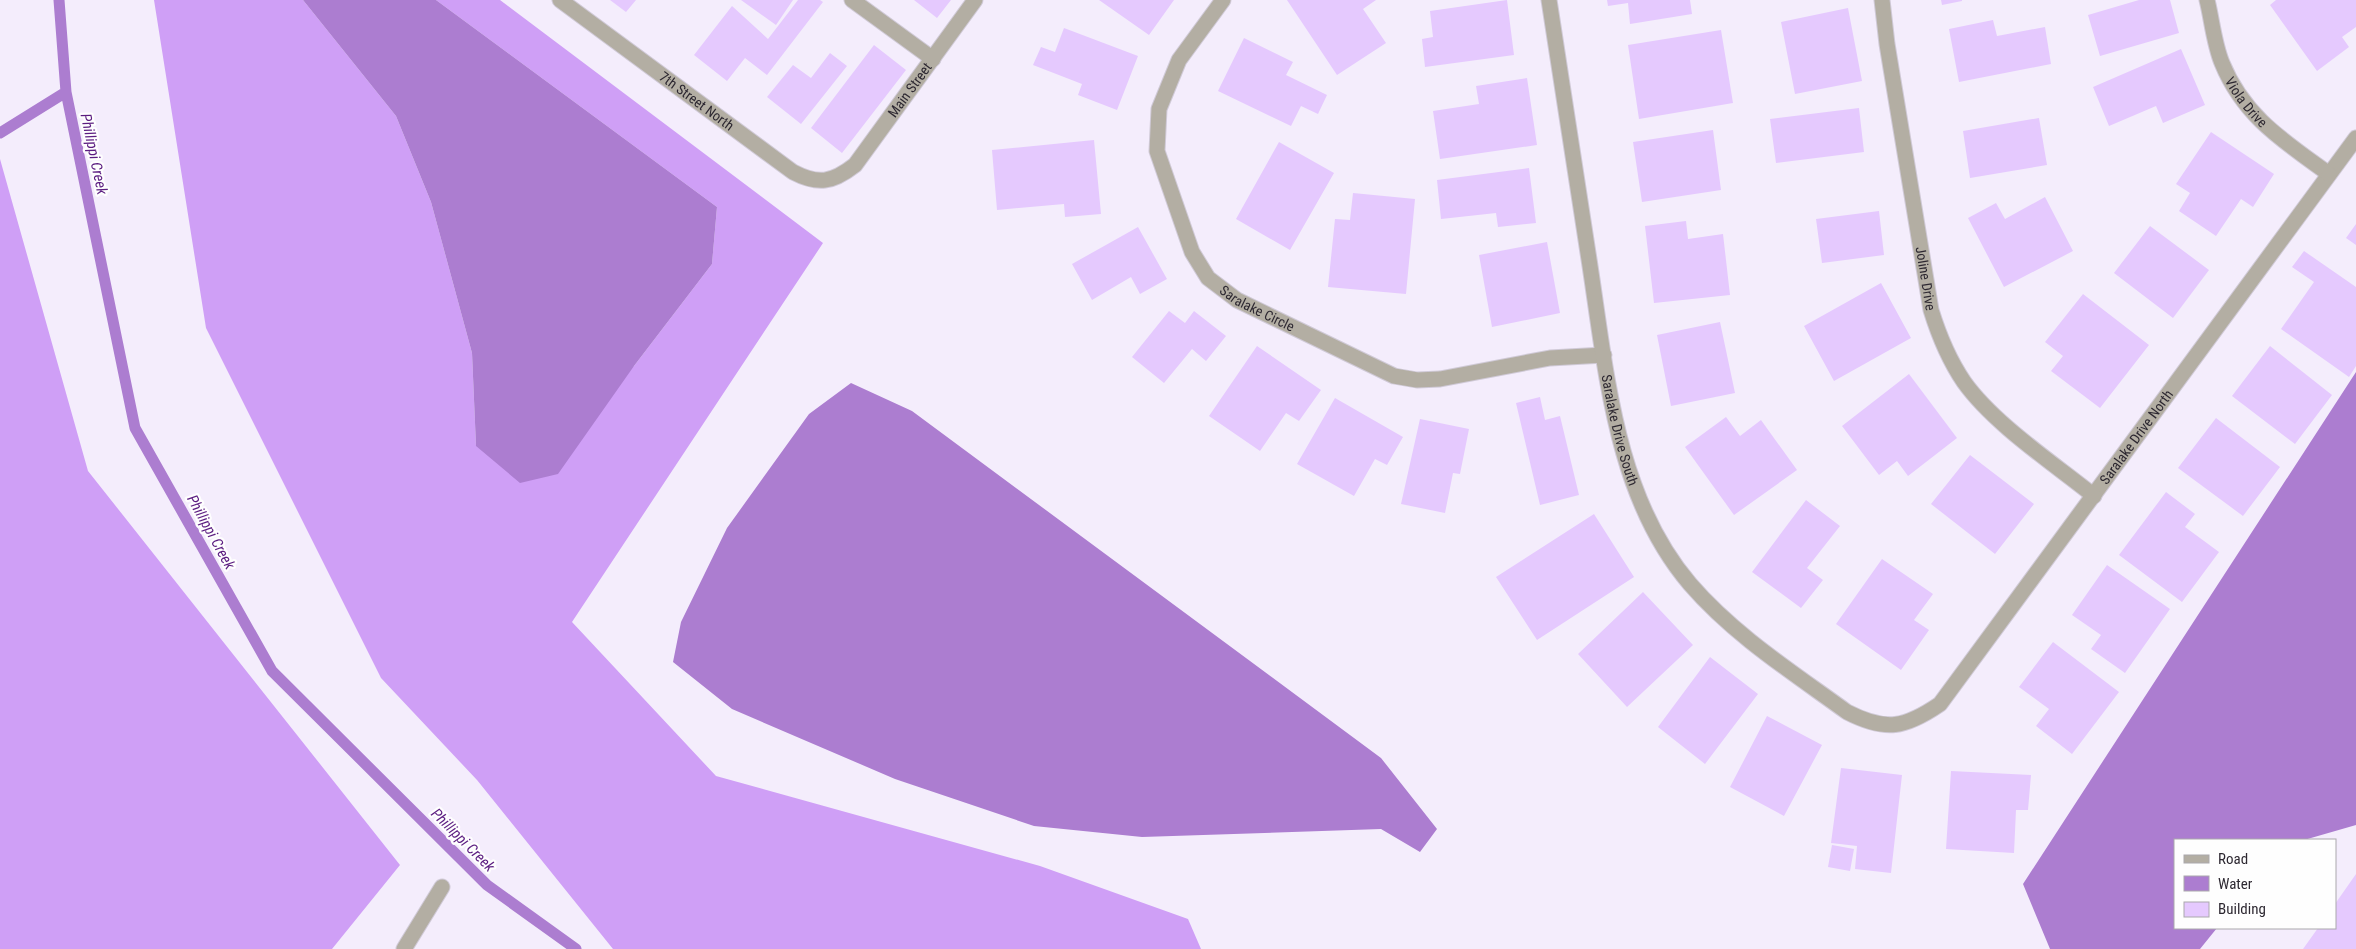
<svg xmlns="http://www.w3.org/2000/svg" width="2356" height="949" font-family="'Roboto Condensed',sans-serif">
	<rect width="100%" height="100%" fill="#f4edfc"/>
	<path fill="#cf9ff6" d="M154 0H303L396 116 431 202 472 353 476 446 634 366 712 264 717 207 436 0H500L823 243 572 622 716 776 1040 866 1188 919 1201 949H613L477 780 381 678 206 328Z
		M0 159 88 471 400 865 332 949H0Z"/>
	<path fill="#ac7dd0" d="M303 0H436L717 207 712 264 634 366 558 474 520 483 476 446 472 353 431 202 396 116Z
		M2356 372V825L2304 840H2175V928H2217L2200 949H2050L2023 884Z
		M851 383 912 411 1381 758 1437 829 1420 852 1381 829 1142 837 1034 826 895 779 732 709 673 662 681 622 727 528 809 414Z"/>
	<g fill="none" stroke-linecap="round" stroke-linejoin="round">
		<path stroke="#ac7dd0" stroke-width="11" d="M59 0 66 92 135 428 272 671 487 885 576 949
			M0 133 66 92"/>
	</g>
	<path fill="#e5c9fe" d="M610 0H636L626 12Z
		M741 0H793L776 25Z
		M798 0H820L823 2 767 75 745 58 727 81 694 55 732 6 768 39Z
		M914 0H951L937 18Z
		M1099 0H1174L1149 35Z
		M1287 0H1376L1363 9 1386 43 1337 75Z
		M1507 0 1514 55 1425 67 1422 39 1433 37 1430 11Z
		M1607 0H1690L1692 14 1630 24 1628 3 1608 6Z
		M1941 0H1962V1L1942 5Z
		M2139 0H2170L2179 33 2100 56 2088 15Z
		M2276 0H2356V27L2342 37 2349 47 2317 71 2270 5Z
		M1848 8 1862 81 1795 94 1781 22Z
		M1993 20 1997 36 2045 27 2051 64 1959 82 1949 29Z
		M1064 28 1138 56 1117 110 1078 95 1082 84 1033 65 1041 47 1055 52Z
		M1721 30 1733 103 1639 119 1628 45Z
		M1244 38 1293 62 1286 75 1327 95 1318 114 1301 106 1291 126 1218 91Z
		M874 45 906 70 842 153 811 128Z
		M2181 49 2205 105 2163 123 2156 106 2109 126 2093 87Z
		M830 53 847 66 801 124 767 97 793 65 811 78Z
		M1527 78 1537 145 1440 159 1433 111 1479 104 1476 86Z
		M1859 108 1864 152 1776 163 1770 119Z
		M2039 118 2047 165 1970 178 1963 131Z
		M1713 130 1721 190 1642 202 1633 142Z
		M2211 132 2274 174 2253 207 2241 199 2216 236 2179 211 2190 193 2176 184Z
		M1094 140 1101 214 1065 217 1064 204 997 210 992 150Z
		M1279 142 1334 173 1290 250 1236 219Z
		M1529 168 1536 223 1498 227 1496 213 1441 219 1437 180Z
		M1353 193 1415 199 1406 294 1328 287 1335 219 1350 220Z
		M2045 197 2073 251 2004 287 1968 218 1996 203 2005 219Z
		M1879 211 1884 255 1822 263 1816 219Z
		M1686 221 1688 239 1723 234 1730 295 1654 303 1645 226Z
		M2356 224V245L2346 238Z
		M2150 226 2209 270 2173 318 2114 273Z
		M1138 227 1167 279 1140 294 1131 277 1092 300 1072 264Z
		M1547 242 1560 313 1492 327 1479 255Z
		M2304 251 2356 287V366L2349 377 2281 329 2314 282 2292 267Z
		M1881 283 1911 338 1834 381 1804 326Z
		M2083 294 2149 345 2100 408 2051 371 2063 356 2045 342Z
		M1169 311 1185 323 1194 311 1226 336 1206 361 1192 349 1164 383 1132 357Z
		M1720 322 1735 393 1671 406 1657 335Z
		M1257 346 1321 390 1299 421 1286 413 1260 451 1209 416Z
		M2270 346 2332 395 2295 444 2232 396Z
		M1909 374 1957 438 1908 476 1897 461 1879 475 1842 426Z
		M1540 397 1545 420 1560 416 1579 495 1540 505 1516 403Z
		M1335 398 1403 437 1387 465 1375 459 1354 496 1297 464Z
		M1726 417 1740 436 1761 420 1797 470 1734 515 1685 447Z
		M2216 418 2280 467 2243 516 2178 468Z
		M1420 419 1469 429 1460 474 1453 473 1445 513 1401 504Z
		M1970 455 2034 504 1995 554 1931 504Z
		M2166 492 2195 514 2185 527 2219 552 2182 602 2119 555Z
		M1806 500 1840 526 1807 568 1823 580 1801 608 1752 572Z
		M1594 514 1634 577 1537 640 1496 577Z
		M1882 559 1933 594 1914 620 1929 630 1901 670 1836 624Z
		M2107 565 2170 609 2125 673 2091 649 2101 635 2072 615Z
		M1643 592 1693 645 1627 707 1578 654Z
		M2053 642 2119 692 2072 754 2036 726 2049 709 2019 687Z
		M1710 657 1758 694 1705 764 1658 727Z
		M1767 716 1822 745 1784 816 1730 787Z
		M1841 768 1902 775 1891 873 1855 869 1857 846 1831 843Z
		M1951 771 2031 775 2028 810H2016L2014 853 1946 849Z
		M1832 845 1854 849 1850 871 1828 867Z
		M2356 874V949H2303L2318 928H2335V904Z"/>
	<g fill="none" stroke-linecap="round" stroke-linejoin="round">
		<defs>
			<path id="lane" d="M404 949 442 887"/>
			<g id="street">
				<path id="s1" d="M560 0 793 172C818 185 832 183 855 165L975 0"/>
				<path d="M852 0 933 59"/>
				<path id="s2" d="M1223 0 1179 60 1159 109 1157 151 1192 252 1208 278 1237 300 1394 376 1417 380 1440 379 1550 358 1604 355"/>
				<path id="s3" d="M1549 0C1562 84 1575 169 1588 253 1606 365 1613 494 1690 584 1734 635 1792 672 1847 712 1886 732 1905 728 1940 704L2356 138"/>
				<path id="s4" d="M1882 0 1887 44 1931 310C1939 336 1949 360 1964 382 1994 424 2053 463 2094 496"/>
				<path id="s5" d="M2207 0C2212 20 2214 44 2222 63 2244 117 2285 142 2329 174"/>
			</g>
		</defs>
		<use href="#lane" stroke="#d0cad7" stroke-width="17"/>
		<use href="#street" stroke="#d0cad7" stroke-width="17"/>
		<use href="#lane" stroke="#b3aea3" stroke-width="15"/>
		<use href="#street" stroke="#b3aea3" stroke-width="15"/>
	</g>
	<g text-anchor="middle" stroke-width="4.5" stroke-linejoin="round" paint-order="stroke">
		<g font-size="14" fill="#2d2831" stroke="#fefefe">
			<text dy="5" stroke="none"><textPath href="#s1" startOffset="450">Main Street</textPath></text>
			<text dy="5" stroke="none"><textPath href="#s1" startOffset="170">7th Street North</textPath></text>
			<text dy="5" stroke="none"><textPath href="#s5" startOffset="111">Viola Drive</textPath></text>
			<text dy="5" stroke="none"><textPath href="#s4" startOffset="282">Joline Drive</textPath></text>
			<text dy="5" stroke="none"><textPath href="#s2" startOffset="365">Saralake Circle</textPath></text>
			<text dy="5" stroke="none"><textPath href="#s3" startOffset="436">Saralake Drive South</textPath></text>
			<text dy="5" stroke="none"><textPath href="#s3" startOffset="1242">Saralake Drive North</textPath></text>
		</g>
		<g font-size="15" font-style="italic" fill="#5b1c80" stroke="#fefefe">
			<text transform="translate(94 154) rotate(78)" y="5">Phillippi Creek</text>
			<text transform="translate(211 532) rotate(61)" y="5">Phillippi Creek</text>
			<text transform="translate(463 840) rotate(45)" y="5">Phillippi Creek</text>
		</g>
	</g>
	<rect x="2174" y="839" width="162" height="90" fill="#fefefe" stroke="#aaa8ac"/>
	<rect x="2184" y="855" width="25" height="8" fill="#b3aea3" stroke="#aaa8ac"/>
	<text x="2218" y="864" font-size="15" fill="#2d2831">Road</text>
	<rect x="2184" y="876" width="25" height="15" fill="#ac7dd0" stroke="#aaa8ac"/>
	<text x="2218" y="889" font-size="15" fill="#2d2831">Water</text>
	<rect x="2184" y="902" width="25" height="15" fill="#e5c9fe" stroke="#aaa8ac"/>
	<text x="2218" y="914" font-size="15" fill="#2d2831">Building</text>
</svg>
